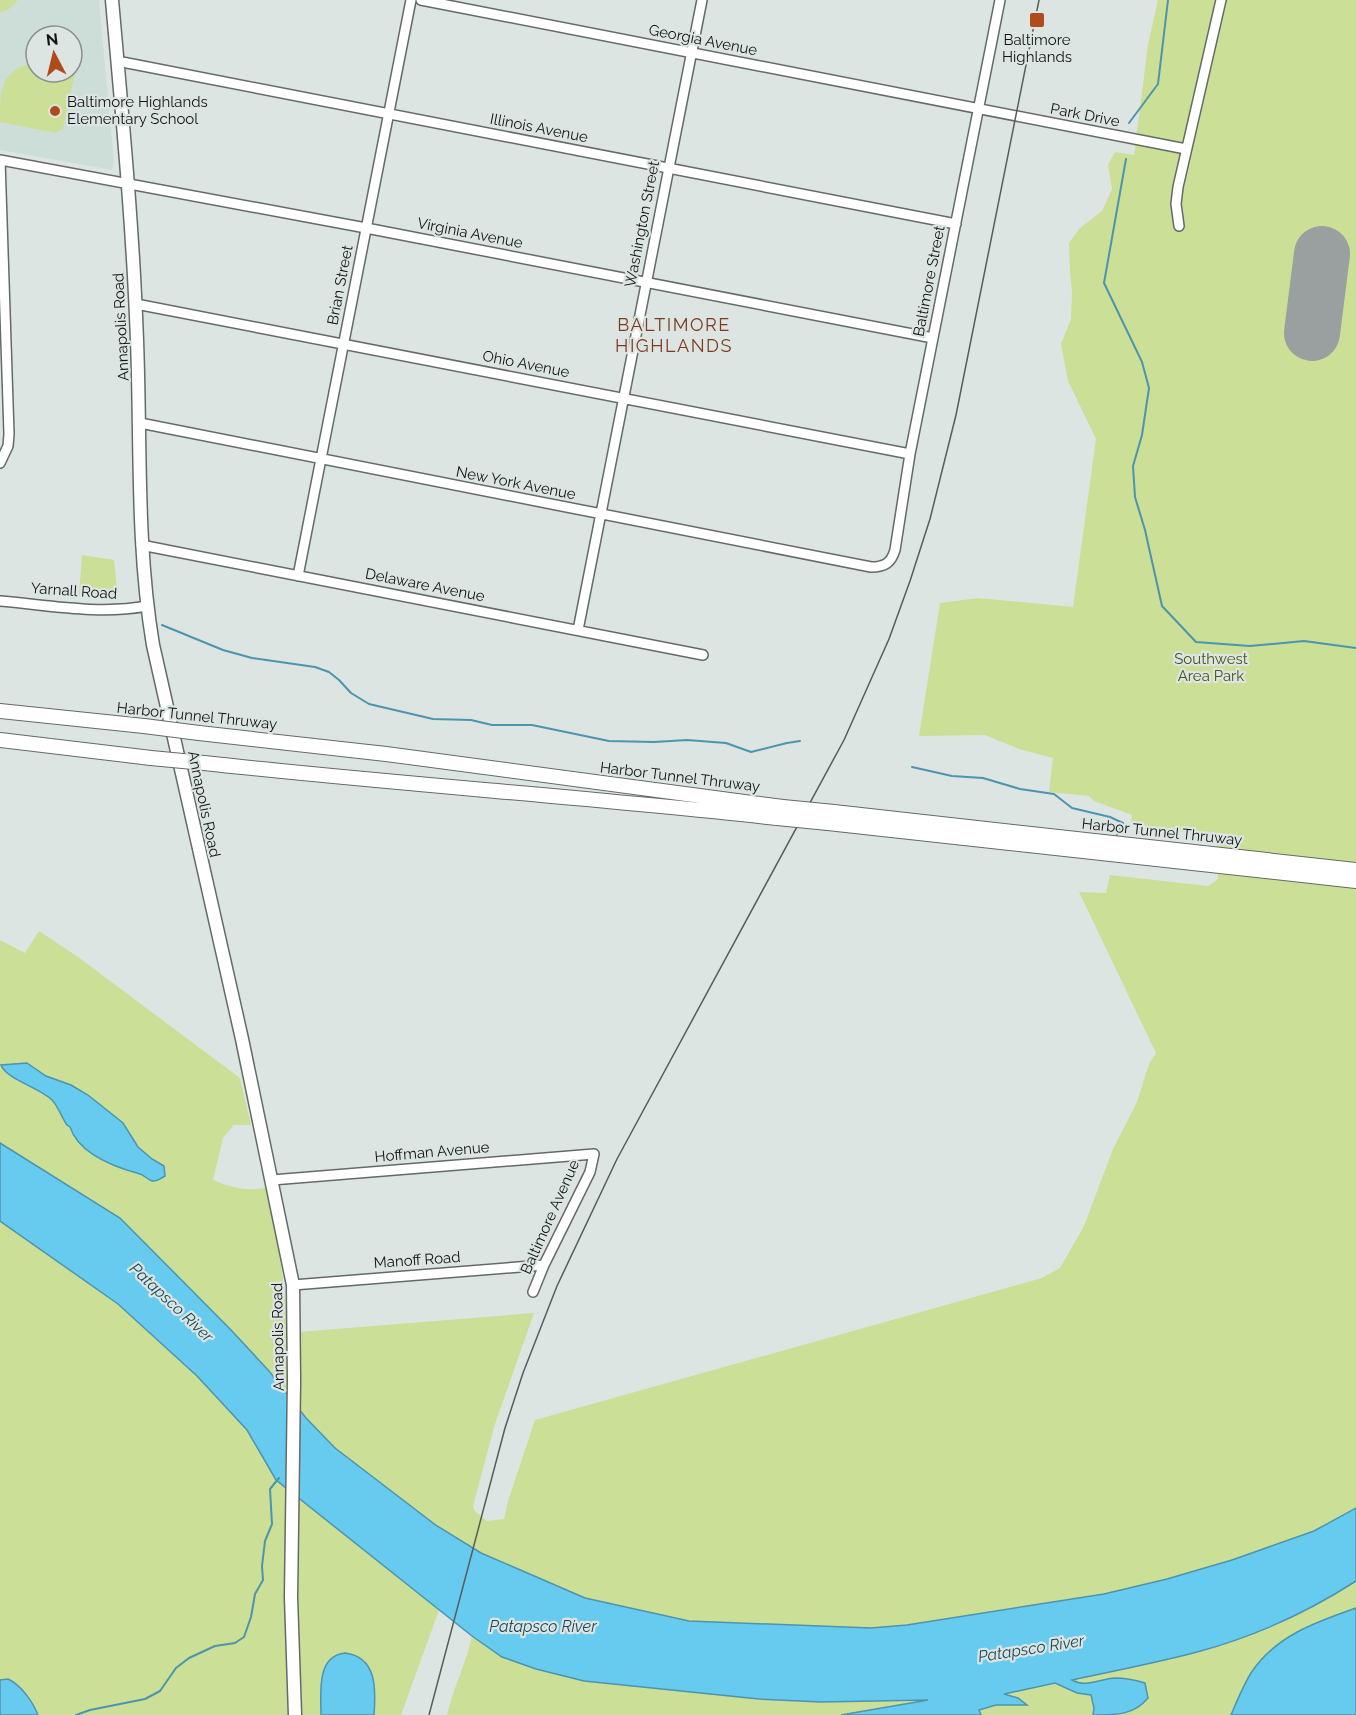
<svg xmlns="http://www.w3.org/2000/svg" width="1356" height="1715" font-family="Raleway,sans-serif">
	<rect width="100%" height="100%" fill="#dde5e3"/>
	<path fill="#cdded8" fill-rule="evenodd" d="M0 0H99L114 162 112 170 0 150ZM36 36H72V72H36Z"/>
	<path fill="#cbdf96" d="M0 0H18L8 10 0 12Z
		M1158 0H1356V1715H447C453 1688 466 1664 472 1636L439 1610 401 1715H0V940L25 953 39 931 78 957 240 1078 251 1125H232L233 1126 223 1138 213 1180C232 1188 245 1191 266 1188 276 1236 287 1284 286 1333L534 1313 495 1424 473 1506 474 1510 487 1521 504 1519 508 1501 535 1420 1042 1278 1060 1268 1084 1226 1113 1149 1137 1102 1149 1064 1156 1053 1079 892 1106 893 1110 875 1208 886 1218 879 1217 841 1206 836 1131 823 1132 815 1094 801 1089 796 1049 792 1053 758 1019 749 985 735 919 736 940 603 978 598 1073 607 1096 439 1068 381 1061 344 1071 319 1072 291 1070 273 1069 243 1080 228 1102 211 1112 189 1108 165 1115 152 1134 155 1148 45Z
		M36 62V72L72 71 75 73 63 128 56 133 0 122C0 90 0 70 36 62Z
		M82 555 114 560 118 599 79 596Z"/>
	<path fill="#67cbf0" stroke="#4d94ae" stroke-width="1.5" d="M27 1063 46 1076 71 1085 88 1095 123 1123 138 1147 152 1159 164 1166 165 1176C161 1178 158 1182 152 1181 148 1180 144 1175 140 1174 114 1167 79 1154 70 1127L67 1125C62 1118 58 1106 52 1100 40 1088 6 1079 1 1065Z
		M0 1143 120 1218 232 1331 269 1371 306 1418 335 1448 437 1526 481 1553 585 1598 689 1621 871 1628 907 1625 1104 1594 1167 1579 1232 1560 1314 1531 1356 1508V1581C1308 1612 1253 1637 1197 1652 1156 1663 1113 1671 1072 1680 1086 1688 1099 1679 1115 1678 1126 1678 1135 1680 1145 1683L1148 1698C1134 1715 1117 1715 1093 1715L1094 1708 1091 1695 1077 1693 1055 1683 1004 1694 1018 1698 1027 1705H996L979 1710 981 1715H841L928 1700 821 1702 759 1699 584 1681 536 1669 502 1657 472 1636 276 1480 247 1430 197 1376 118 1304 0 1221Z
		M1356 1608V1715H1231C1237 1701 1243 1686 1251 1673 1275 1636 1316 1622 1356 1608Z
		M345 1653C377 1657 376 1689 374 1715H321C321 1693 316 1656 345 1653Z
		M8 1679C21 1685 33 1702 38 1715H0V1680Z"/>
	<g fill="none" stroke-linecap="round" stroke-linejoin="round">
		<path stroke="#4d94ae" stroke-width="2" d="M1129 123 1158 84 1168 0
			M1126 159 1104 283 1142 362 1149 388 1142 435 1133 466 1135 497 1145 530 1162 606 1196 642 1250 646 1304 641 1356 648
			M162 625 223 650 252 658 315 667 329 672 339 680 351 693 369 704 433 719 471 720 492 725H532L609 741 654 742 687 740 726 743 751 752 787 743 800 741
			M912 767 952 776 983 778 1020 789 1054 794 1072 808 1110 817 1123 823 1124 826 1119 829 1116 838
			M76 1715 90 1710 145 1699 160 1691 176 1668 189 1658 215 1646 235 1643 244 1637 251 1617 255 1594 263 1580 262 1566 265 1541 272 1524 270 1489 279 1478"/>
		<path stroke="#9aa09f" stroke-width="56" d="M1312 333 1322 254"/>
		<defs>
			<path id="minor" d="M421 0 1186 149
				M117 61 956 224
				M0 160 366 228 933 338
				M1179 226 1176 204 1178 187 1221 0
				M136 304 910 454
				M140 423 871 567C885 567 891 563 895 550L910 454 1000 0
				M0 463 8 446 9 434 0 160
				M141 545 703 655
				M298 576 411 0
				M0 601C48 605 99 615 147 606
				M578 630 702 0
				M272 1180 594 1154 590 1172 544 1265 533 1292
				M293 1285 544 1265"/>
			<path id="major" d="M112 0C122 113 133 227 137 341 141 442 136 544 153 645L242 1039 293 1285 294 1381 291 1597 295 1715"/>
			<path id="highway" d="M0 711 144 726
				M199 733 386 754 783 807
				M0 740 151 758
				M204 763C395 784 586 797 777 818
				M834 812 1356 870
				M828 823 1356 881"/>
		</defs>
		<use href="#minor" stroke="#636a68" stroke-width="12"/>
		<use href="#major" stroke="#636a68" stroke-width="15"/>
		<use href="#highway" stroke="#636a68" stroke-width="16"/>
		<use href="#minor" stroke="#fff" stroke-width="9"/>
		<use href="#major" stroke="#fff" stroke-width="12"/>
		<use href="#highway" stroke="#fff" stroke-width="14"/>
		<path stroke="#575c5b" stroke-width="1.5" d="M429 1715 505 1428 523 1373 557 1286 617 1159 844 740 889 639 910 581 930 519 956 415 1039 0"/>
		<defs>
			<path id="highway-bridge" d="M144 726 199 733
				M151 758 204 763
				M783 807 834 812
				M777 818 828 823"/>
		</defs>
		<use href="#highway-bridge" stroke="#636a68" stroke-width="16" stroke-linecap="butt"/>
		<use href="#highway-bridge" stroke="#fff" stroke-width="14"/>
	</g>
	<g fill="#b04b1b" stroke="#dde5e3" stroke-width="2">
		<rect x="1029" y="12" width="16" height="16" rx="3"/>
		<circle cx="55" cy="111" r="6"/>
	</g>
	<g text-anchor="middle" stroke-width="4.5" stroke-linejoin="round" paint-order="stroke">
		<g font-size="15" fill="#111413" stroke="#dde5e3">
			<text transform="translate(703 40) rotate(11)" y="5">Georgia Avenue</text>
			<text transform="translate(1085 115) rotate(11)" y="5">Park Drive</text>
			<text transform="translate(539 128) rotate(11)" y="5">Illinois Avenue</text>
			<text transform="translate(642 224) rotate(-79)" y="5">Washington Street</text>
			<text transform="translate(470 233) rotate(11)" y="5">Virginia Avenue</text>
			<text transform="translate(929 281) rotate(-79)" y="5">Baltimore Street</text>
			<text transform="translate(340 285) rotate(-79)" y="5">Brian Street</text>
			<text transform="translate(121 327) rotate(-93)" y="5">Annapolis Road</text>
			<text transform="translate(526 364) rotate(11)" y="5">Ohio Avenue</text>
			<text transform="translate(516 483) rotate(11)" y="5">New York Avenue</text>
			<text transform="translate(425 585) rotate(11)" y="5">Delaware Avenue</text>
			<text transform="translate(74 591) rotate(4)" y="5">Yarnall Road</text>
			<text transform="translate(197 716) rotate(6)" y="5">Harbor Tunnel Thruway</text>
			<text transform="translate(680 777) rotate(7)" y="5">Harbor Tunnel Thruway</text>
			<text transform="translate(204 804) rotate(78)" y="5">Annapolis Road</text>
			<text transform="translate(1162 832) rotate(6)" y="5">Harbor Tunnel Thruway</text>
			<text transform="translate(432 1152) rotate(-5)" y="5">Hoffman Avenue</text>
			<text transform="translate(550 1217) rotate(-66)" y="5">Baltimore Avenue</text>
			<text transform="translate(417 1260) rotate(-4)" y="5">Manoff Road</text>
			<text transform="translate(278 1337) rotate(-91)" y="5">Annapolis Road</text>
		</g>
		<g font-size="15" fill="#111413" stroke="#dde5e3">
			<text x="1037" y="45">Baltimore<tspan x="1037" dy="17">Highlands</tspan></text>
			<text x="67" y="107" text-anchor="start">Baltimore Highlands<tspan x="67" dy="17">Elementary School</tspan></text>
		</g>
		<g font-size="15" fill="#47541a" stroke="#dde5e3">
			<text x="1211" y="664">Southwest<tspan x="1211" dy="17">Area Park</tspan></text>
		</g>
		<g font-size="16" font-style="italic" fill="#1c4858" stroke="#dde5e3">
			<text transform="translate(172 1302) rotate(43)" y="6">Patapsco River</text>
			<text x="543" y="1632">Patapsco River</text>
			<text transform="translate(1031 1648) rotate(-9)" y="6">Patapsco River</text>
		</g>
		<g font-size="18" letter-spacing="1.5" fill="#7c3a1e" stroke="#dde5e3">
			<text x="674" y="331">BALTIMORE<tspan x="674" dy="21">HIGHLANDS</tspan></text>
		</g>
	</g>
	<g transform="translate(54 54) rotate(353)"><circle r="28" fill="#dde5e3" stroke="#8b9190" stroke-width="1.5"/>
	<path d="M0-4.5L10 22L0 15L-10 22Z" fill="#b04b1b"/>
	<text y="-9" font-size="16" font-weight="bold" text-anchor="middle" fill="#111413">N</text>
	</g>
</svg>
